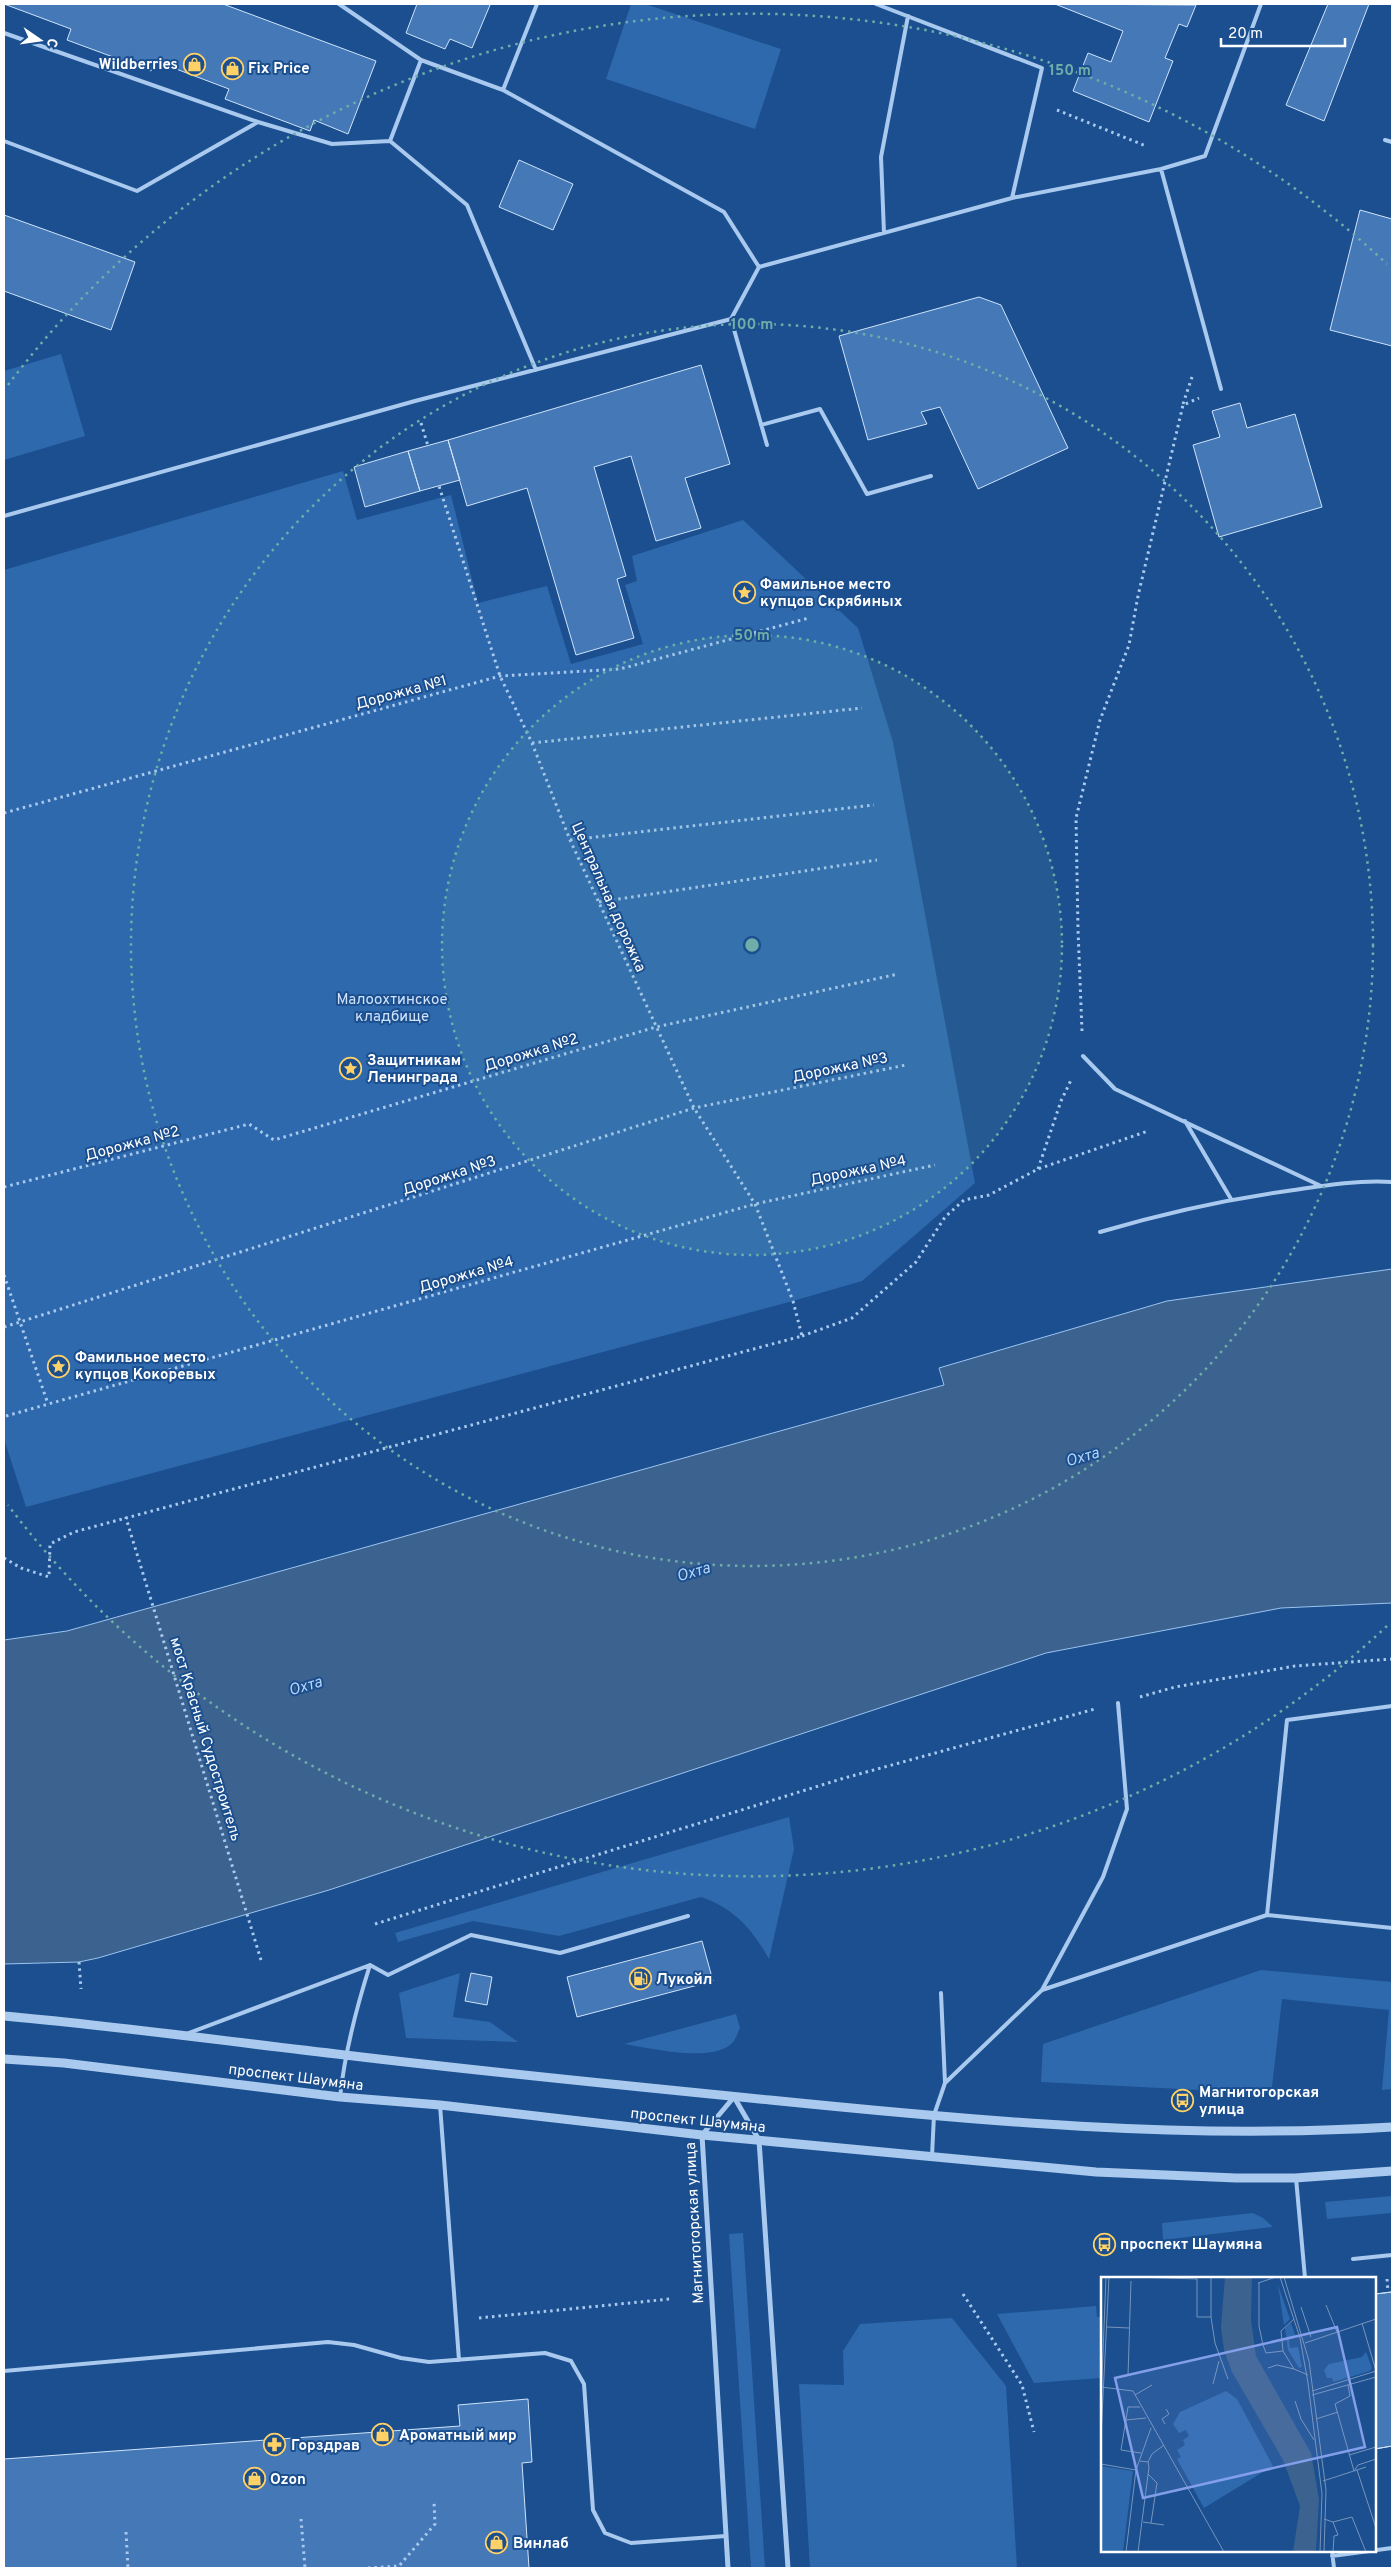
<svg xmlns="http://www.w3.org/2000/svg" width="1396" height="2572" font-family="Overpass,sans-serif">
	<rect width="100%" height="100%" fill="#1b4f8f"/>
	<path fill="#2e69ad" d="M631 4H645L781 49 755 129 606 79Z
		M61 354 85 436 4 460V371Z
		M343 471 357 520 451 495 478 603 547 586 571 664 643 644 625 585 637 581 632 556 743 520 858 628 893 742 975 1183 862 1281 793 1301 26 1507 4 1439V570Z
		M789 1817 794 1849 769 1959C752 1929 734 1908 701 1897L559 1936 473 1921 398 1942 395 1933Z
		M1261 1970 1392 1982V2089L1382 2090 1389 2010 1282 1999 1272 2087 1220 2091 1041 2082 1043 2044Z
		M460 1973 453 2017 490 2022 518 2042 406 2038 399 1993Z
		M736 2014 740 2028C738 2032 736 2039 733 2042 714 2064 650 2048 624 2044Z
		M1392 2196V2213L1327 2219 1325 2202Z
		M1253 2213 1263 2218 1273 2227 1163 2240 1162 2223Z
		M743 2233 765 2568H751L729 2234Z
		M1096 2306 1097 2317H1102V2378L1034 2383 997 2314Z
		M952 2318 1006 2386 1017 2568H810L799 2384 844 2385 843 2351 860 2324Z"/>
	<path fill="#3c6290" stroke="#9cc4f0" d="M1392 1269V1603L1281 1608 1046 1653 329 1890 98 1958 79 1962 4 1964V1640L67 1631 944 1385 939 1368 1167 1301Z"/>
	<path fill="#4478b7" stroke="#cfe3fa" d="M4 4H223L376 61 348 134 314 120 310 131 225 99 229 89 155 61 151 71 67 40 71 29Z
		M417 4H488L490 5 472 48 450 39 445 49 406 33Z
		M1055 4 1196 5 1187 27 1179 24 1165 58 1173 61 1149 122 1073 91 1088 53 1111 62 1123 31Z
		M1328 4H1369L1324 121 1286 105Z
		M519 160 573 184 553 230 499 207Z
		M1360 210 1392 219V346L1330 330Z
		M4 215 135 262 111 330 4 291Z
		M979 297 1001 305 1068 448 978 489 940 407 921 412 927 424 868 440 839 336Z
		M701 365 730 464 685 478 701 528 656 541 631 456 594 467 626 576 617 579 634 638 576 655 527 488 467 506 448 440Z
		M1240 403 1247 428 1295 414 1322 507 1219 537 1193 445 1220 437 1212 411Z
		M448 440 460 480 420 491 408 451Z
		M408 451 420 491 365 507 354 467Z
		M702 1941 713 1981 577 2017 567 1977Z
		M471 1973 492 1977 487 2005 465 2001Z
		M1392 2292V2446L1375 2449V2294Z
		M1392 2292V2446L1375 2449V2294Z
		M528 2399 532 2462 522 2463 529 2568H4V2459L460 2426 458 2405Z"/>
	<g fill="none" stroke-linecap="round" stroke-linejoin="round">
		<path stroke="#a9c9ee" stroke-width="3" stroke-dasharray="2.5 4" stroke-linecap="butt" d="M1057 110 1146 146
			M1183 404 1192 377
			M421 423 428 446
			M532 743 862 708
			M4 813 500 676 620 669 809 618
			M570 840 874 805
			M599 902 877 860
			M1082 1031 1078 930 1076 818 1100 720 1129 645 1138 596 1183 405 1199 398
			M1038 1169 1061 1101 1072 1078
			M4 1187 249 1124 274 1140 656 1027 898 974
			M4 1275 48 1404
			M4 1327 694 1108 906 1065
			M802 1336 852 1318 916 1262 945 1217 964 1200 989 1195 1038 1169 1148 1131
			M6 1416 755 1204 935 1165
			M4 1558 21 1568 49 1577 50 1544 74 1532 126 1518
			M1140 1697 1175 1687 1295 1666 1392 1659
			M375 1924 841 1779 1095 1709
			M261 1960 126 1518 802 1336 793 1301 755 1204 694 1108 570 840 532 743 500 676 439 486
			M79 1962 81 1989
			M1387 2279 1388 2292
			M963 2294 1022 2385 1034 2432
			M479 2318 670 2299
			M301 2519 305 2568
			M126 2532 128 2568
			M368 2568 399 2566 435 2524 434 2502"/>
		<path stroke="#a9c9ee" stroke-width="4" d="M339 4 421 60 503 90 724 212 759 267
			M876 4 1042 68 1012 198
			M4 33 258 122 332 144 390 141 421 60
			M503 90 537 4
			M1385 140 1392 142
			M4 141 137 191 258 122
			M390 141 467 205 536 370
			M1161 169 1221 389
			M884 233 881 157 908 16
			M731 319 767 445
			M761 425 820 409 867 494 931 476
			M4 516 415 401 731 319 759 267 1012 198 1161 169 1205 156 1261 4
			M1083 1056 1115 1089 1321 1186
			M1185 1121 1231 1199
			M1100 1232C1164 1213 1227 1199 1294 1190 1327 1185 1359 1180 1392 1182
			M1267 1915 1287 1720 1392 1706
			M1042 1990 1103 1877 1127 1809 1118 1703
			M941 1993 945 2083
			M186 2034 370 1965 388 1975 471 1935 560 1953 688 1916
			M340 2097C345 2051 356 2009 370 1965
			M440 2105 459 2360
			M932 2156 934 2115 945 2083 1042 1990 1267 1915 1392 1928
			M1296 2178 1305 2278
			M1353 2259 1392 2255
			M4 2371 328 2342 354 2345 401 2358 429 2362 545 2353 571 2361 584 2384 593 2510 605 2533 631 2543 726 2536
			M1332 2551 1334 2568
			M1332 2556 1392 2548"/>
		<path stroke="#a9c9ee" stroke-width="5" d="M728 2568 702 2135 734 2097 759 2140 788 2568"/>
		<path stroke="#a9c9ee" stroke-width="9" d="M4 2016C118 2026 231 2042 345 2055 486 2072 628 2086 770 2100 977 2121 1184 2140 1392 2127
			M4 2059 64 2063 340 2097 440 2105 702 2135 1096 2172 1236 2178H1295L1392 2171"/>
	</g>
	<circle cx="752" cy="945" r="310" fill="#6fada8" fill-opacity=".12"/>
	<g fill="none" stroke="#6fada8" stroke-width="2.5" stroke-dasharray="2.5 5">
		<circle cx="752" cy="945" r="310"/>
		<circle cx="752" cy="945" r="621"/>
		<path d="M1387 1626A931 931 0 0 1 8 1505M8 385A931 931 0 0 1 1387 264"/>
	</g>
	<defs>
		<symbol id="shop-ring" viewBox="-11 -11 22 22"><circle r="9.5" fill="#1b4f8f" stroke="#ffd166" stroke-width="1.5"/><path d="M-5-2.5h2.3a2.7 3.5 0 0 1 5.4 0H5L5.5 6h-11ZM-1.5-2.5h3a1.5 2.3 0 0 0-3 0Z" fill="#ffd166"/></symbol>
		<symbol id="sight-ring" viewBox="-11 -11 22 22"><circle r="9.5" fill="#1b4f8f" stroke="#ffd166" stroke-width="1.5"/><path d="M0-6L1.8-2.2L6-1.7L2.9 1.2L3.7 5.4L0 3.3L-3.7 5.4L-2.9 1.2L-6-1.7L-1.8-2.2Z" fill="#ffd166"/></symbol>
		<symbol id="fuel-ring" viewBox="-11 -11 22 22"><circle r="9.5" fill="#1b4f8f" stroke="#ffd166" stroke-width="1.5"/><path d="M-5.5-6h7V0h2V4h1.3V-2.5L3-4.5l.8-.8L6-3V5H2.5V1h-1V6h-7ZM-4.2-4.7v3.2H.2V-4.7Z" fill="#ffd166"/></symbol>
		<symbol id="bus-ring" viewBox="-11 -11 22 22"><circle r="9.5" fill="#1b4f8f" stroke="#ffd166" stroke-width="1.5"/><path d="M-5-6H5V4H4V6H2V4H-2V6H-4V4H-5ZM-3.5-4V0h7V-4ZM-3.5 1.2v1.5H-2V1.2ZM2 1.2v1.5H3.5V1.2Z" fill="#ffd166"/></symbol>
		<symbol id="pharmacy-ring" viewBox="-11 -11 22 22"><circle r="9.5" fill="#1b4f8f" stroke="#ffd166" stroke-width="1.5"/><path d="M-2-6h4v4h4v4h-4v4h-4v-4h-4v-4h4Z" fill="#ffd166"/></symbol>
	</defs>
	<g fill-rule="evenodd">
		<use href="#shop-ring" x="182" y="52" width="25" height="25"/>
		<use href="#shop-ring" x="220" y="56" width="25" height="25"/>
		<use href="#sight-ring" x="732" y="580" width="25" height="25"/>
		<use href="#sight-ring" x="338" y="1056" width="25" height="25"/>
		<use href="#sight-ring" x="46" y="1354" width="25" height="25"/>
		<use href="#fuel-ring" x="628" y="1966" width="25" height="25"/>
		<use href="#bus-ring" x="1170" y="2088" width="25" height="25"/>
		<use href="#bus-ring" x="1092" y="2232" width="25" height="25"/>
		<use href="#shop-ring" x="370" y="2422" width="25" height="25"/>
		<use href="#pharmacy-ring" x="262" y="2432" width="25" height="25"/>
		<use href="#shop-ring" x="242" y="2466" width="25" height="25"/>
		<use href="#shop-ring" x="484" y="2530" width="25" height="25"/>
	</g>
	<g text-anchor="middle" stroke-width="4" stroke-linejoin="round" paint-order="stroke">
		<g font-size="15" font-weight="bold" fill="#fff" stroke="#1b4f8f" text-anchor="start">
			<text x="178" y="69" text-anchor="end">Wildberries</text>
			<text x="248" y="73">Fix Price</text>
			<text x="760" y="589">Фамильное место<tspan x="760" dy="17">купцов Скрябиных</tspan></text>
			<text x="367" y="1065">Защитникам<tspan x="367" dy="17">Ленинграда</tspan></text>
			<text x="75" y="1362">Фамильное место<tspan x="75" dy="17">купцов Кокоревых</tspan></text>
			<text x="656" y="1984">Лукойл</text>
			<text x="1199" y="2097">Магнитогорская<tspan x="1199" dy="17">улица</tspan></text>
			<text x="1120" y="2249">проспект Шаумяна</text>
			<text x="399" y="2440">Ароматный мир</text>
			<text x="291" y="2450">Горздрав</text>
			<text x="270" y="2484">Ozon</text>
			<text x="513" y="2548">Винлаб</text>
		</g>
		<g font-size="15" fill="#fff" stroke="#1b4f8f">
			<text transform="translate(401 692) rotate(-15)" y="5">Дорожка №1</text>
			<text transform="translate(609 897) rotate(66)" y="5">Центральная дорожка</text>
			<text transform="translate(531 1052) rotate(-17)" y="5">Дорожка №2</text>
			<text transform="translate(840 1067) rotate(-12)" y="5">Дорожка №3</text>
			<text transform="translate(132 1143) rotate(-15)" y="5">Дорожка №2</text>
			<text transform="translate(858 1170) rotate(-12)" y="5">Дорожка №4</text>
			<text transform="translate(449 1175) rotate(-18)" y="5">Дорожка №3</text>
			<text transform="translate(466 1274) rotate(-16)" y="5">Дорожка №4</text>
			<text transform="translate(206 1739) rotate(73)" y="5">мост Красный Судостроитель</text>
			<text transform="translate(296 2077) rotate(7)" y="5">проспект Шаумяна</text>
			<text transform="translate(698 2120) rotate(6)" y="5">проспект Шаумяна</text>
			<text transform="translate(694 2223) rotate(-93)" y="5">Магнитогорская улица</text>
		</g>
		<g font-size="15" fill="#cfe3fa" stroke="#1b4f8f">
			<text x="392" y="1004">Малоохтинское<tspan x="392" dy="17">кладбище</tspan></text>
		</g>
		<g font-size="16" font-style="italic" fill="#b5d3f5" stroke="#1b4f8f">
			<text transform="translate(1082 1456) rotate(-16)" y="6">Охта</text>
			<text transform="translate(693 1571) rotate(-16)" y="6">Охта</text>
			<text transform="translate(305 1685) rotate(-16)" y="6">Охта</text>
		</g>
	</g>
	<g transform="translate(1101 2277)">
		<rect width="275" height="275" fill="#1b4f8f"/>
		<path d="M177 8 189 42 183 48ZM190 46 195 60 188 62 189 71 197 70 201 90 198 91 187 73 184 51ZM265 75 271 91 269 94 232 105 231 101H226L223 93 228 87 261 80ZM125 114 136 122 172 189 103 231 76 182 80 180 76 173 84 168 82 163 88 159 85 153 78 156 72 147 79 135ZM0 189 32 194 22 275H0Z" fill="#2e69ad"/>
		<path d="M124 0H151L150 43 155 79 210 176 218 222 215 275H192L199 229 182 183 131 95 123 73 120 50Z" fill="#3c6290"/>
		<path fill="none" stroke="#7695bc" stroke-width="1" d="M35 0 96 2V40H110M110 0V40L114 66 127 102M179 0 199 61 207 106 221 217 219 275M183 0 208 84 225 213 223 275M157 6 175 0M158 6V49L162 68 165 76 182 74M225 28 236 55M200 30 210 60M193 42 180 54 182 74 193 92 207 98M261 46 275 94M6 50 28 51M204 66 275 42M167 91 176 88 193 92M27 99 30 4M112 107 118 84M247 108 249 119 234 127 253 194M0 110 32 114 123 275M211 114 275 94M34 118 51 108M211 118 275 100M194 124 200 142 213 163M0 126 5 0M39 130H27L20 173 40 176M215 142 237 135M25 143 45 141M64 147 61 142 68 137 65 132M0 159 8 0M248 178 275 170M47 185 51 177 63 168M0 187 35 193M256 193 275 251M253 194 257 188 275 182M47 197 56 206 50 246M222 204 265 190M223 242 232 245 251 240 265 275M42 245 63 248M232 245 237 258 233 259 232 275M25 275 35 193 50 151M37 275 48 190 47 185 39 184"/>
		<path fill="#839eea" fill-opacity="0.15" stroke="#839eea" stroke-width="2.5" d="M236 50 264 170 42 221 14 101Z"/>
		<rect width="275" height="275" fill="none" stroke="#fff" stroke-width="2.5"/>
	</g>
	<circle cx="752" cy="945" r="8" fill="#6fada8" stroke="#1b4f8f" stroke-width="2.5"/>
	<g font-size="15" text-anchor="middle" font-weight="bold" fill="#6fada8" stroke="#1b4f8f" stroke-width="4" stroke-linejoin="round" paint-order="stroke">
		<text x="1070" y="75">150 m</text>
		<text x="752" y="329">100 m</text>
		<text x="752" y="640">50 m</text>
	</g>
	<rect width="1396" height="2572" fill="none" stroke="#ffffff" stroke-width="10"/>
	<g transform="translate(40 40) rotate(103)" stroke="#1b4f8f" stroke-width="4" paint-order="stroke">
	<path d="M0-4L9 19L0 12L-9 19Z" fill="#ffffff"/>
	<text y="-8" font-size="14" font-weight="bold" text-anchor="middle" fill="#ffffff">С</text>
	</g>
	<path d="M1221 38v8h124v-8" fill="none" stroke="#ffffff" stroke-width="2.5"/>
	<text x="1228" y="38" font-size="15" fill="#ffffff" stroke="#1b4f8f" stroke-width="4" paint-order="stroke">20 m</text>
</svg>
